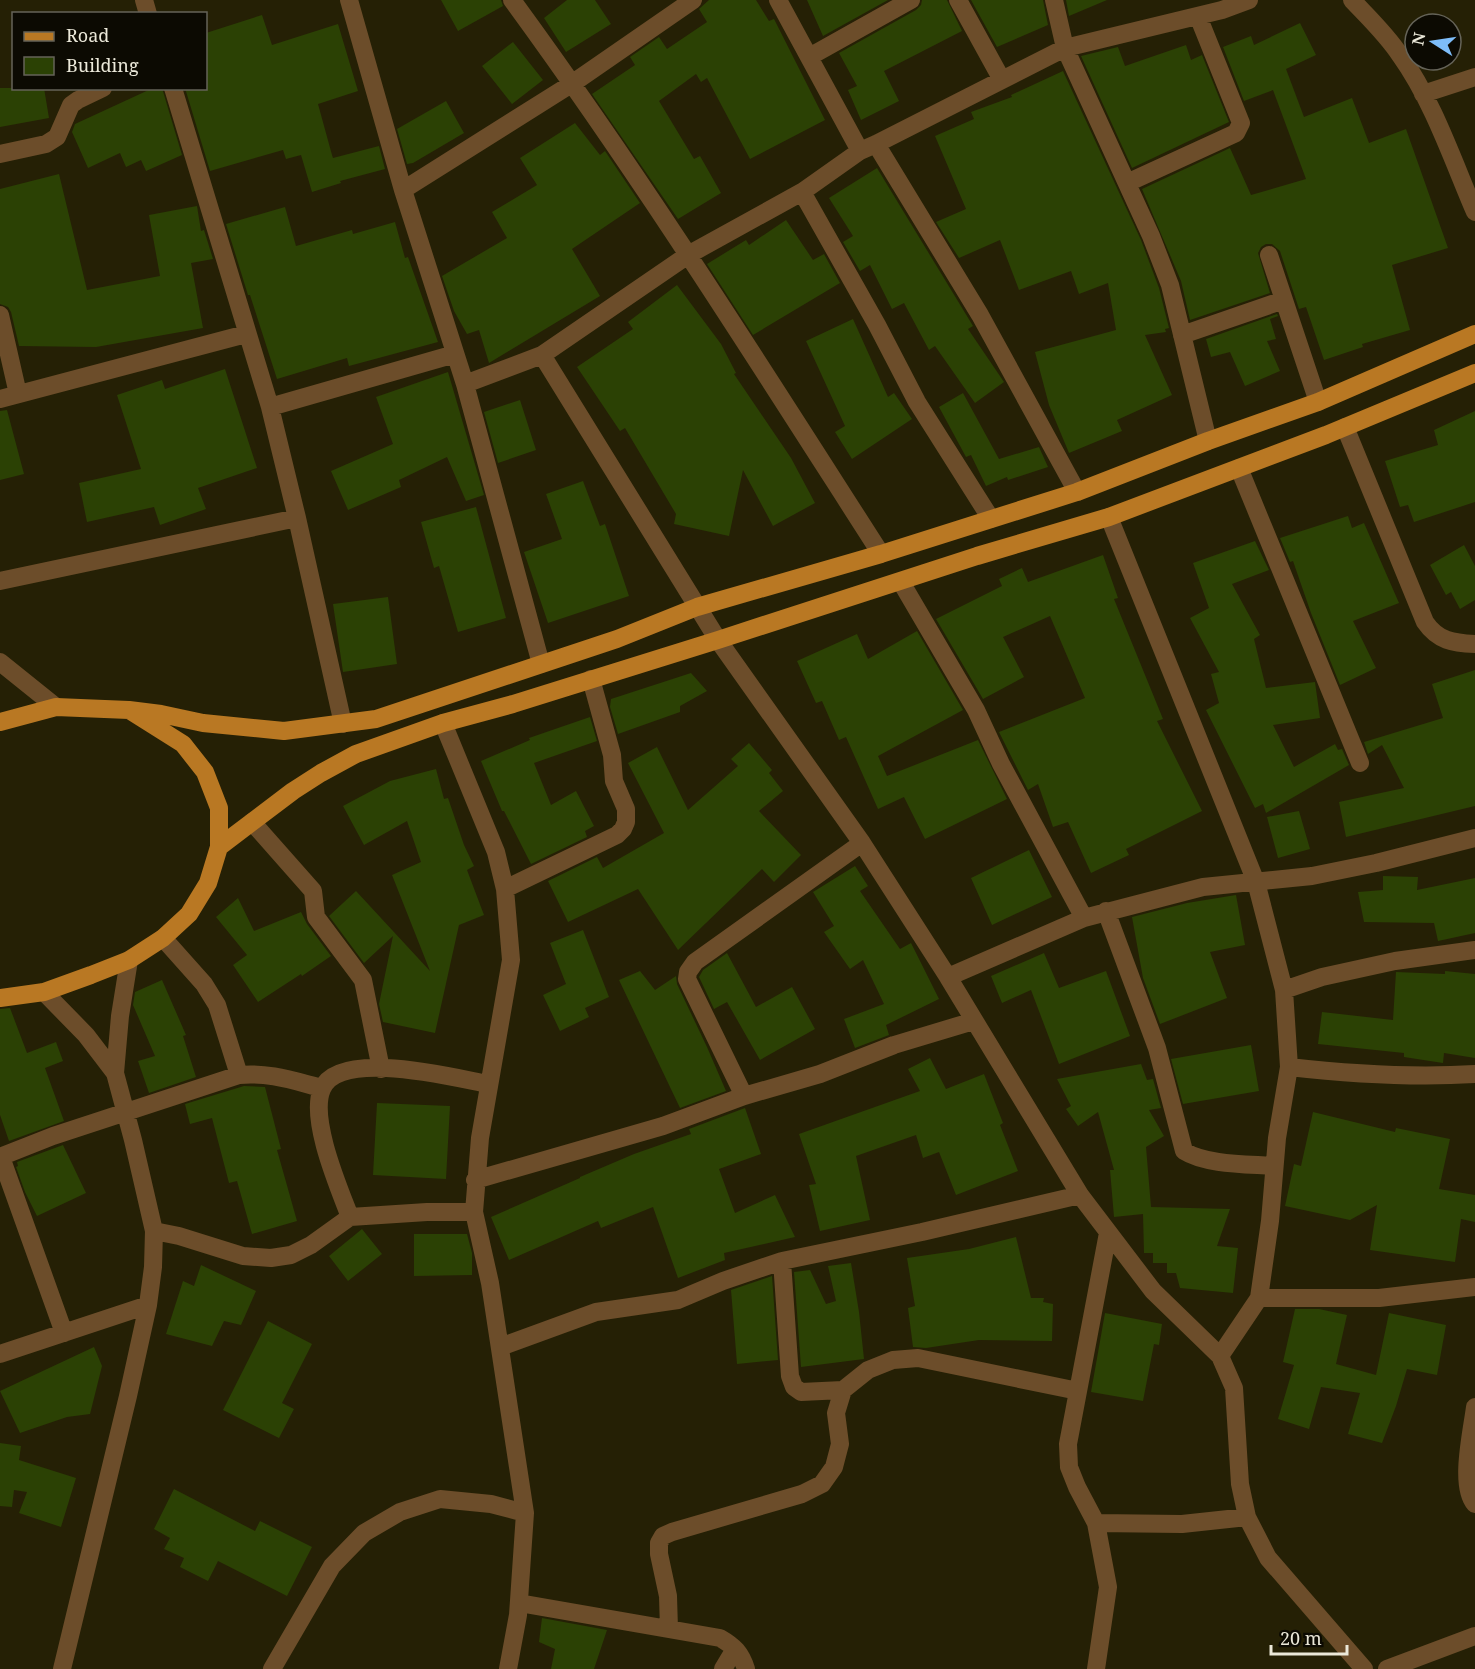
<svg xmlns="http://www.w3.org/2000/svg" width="1475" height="1669" viewBox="0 0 1475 1669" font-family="'Noto Serif',serif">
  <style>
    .building { fill: #2b4104 }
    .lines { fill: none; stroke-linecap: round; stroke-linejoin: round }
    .minor { stroke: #6c4d2a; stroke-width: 18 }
    .major { stroke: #b97823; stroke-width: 18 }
  </style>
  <rect width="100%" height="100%" fill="#252005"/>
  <!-- building -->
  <path class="building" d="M441,0h60l2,6 -45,25z
    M567,0h28l16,24 -45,28 -22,-34z
    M709,0h47l13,21 5,-2 51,101 -75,39 -43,-81 -6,4 -5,-8 -37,27 35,58 6,-3 21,37 -43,26 -86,-125 43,-29 -5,-8 29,-20 8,12 40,-27 -8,-13z
    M807,0h81l-65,36z
    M922,0h25l15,31 -78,40 15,30 -38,19 -13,-30 9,-4 -18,-33 77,-43 5,-5z
    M971,0h72l5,25 -51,22z
    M1066,0h41l-38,16z
    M262,15l10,30 66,-21 20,67 -40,13 14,51 1,3 46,-12 6,23 -45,12 1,2 -29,9 -11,-37 -15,4 -3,-9 -73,21 -25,-83h21v-55z
    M1300,23l16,32 -30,14 18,48 48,-19 17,45 37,-14 42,119 -56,17 18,65 -48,14 1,3 -39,13 -18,-53 -7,2 -19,-58 -8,-7h-6l-5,3 -3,6 12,40 -80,27 -9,-39 -39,-92 88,-41 21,47 55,-16 -33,-89 -29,11 -21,-54 28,-11 3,9z
    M513,42l30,38 -31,24 -30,-38z
    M1186,45l5,15 11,-5 27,67 -97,46 -51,-112 37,-9 7,19z
    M1063,71l78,169 18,48 10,40 -4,1 1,3 -21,3 27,60 -55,25 5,11 -53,22 -20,-48 -14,-53 81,-22 -8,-47 -29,11 -8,-23 -52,19 -19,-50 -41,18 -23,-36 30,-13 -31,-73 39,-17 -3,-7 41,-15 -1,-2z
    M0,88h44l5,30 -49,9z
    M153,88h9l20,67 -36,16 -5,-11 -15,7 -6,-14 -32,15 -16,-36 3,-8z
    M446,101l18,32 -51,30 -6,1 -10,-35z
    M575,123l25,32 5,-4 35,52 -68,46 28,47 -111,67 -10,-33 -12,4 -13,-23 -12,-35 65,-38 -15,-26 45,-27 -17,-27z
    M877,168l93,153 3,5 -5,3 36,53 -29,21 -40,-57 -6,4 -25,-47 -12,6 -22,-44 -10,6 -17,-29 10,-6 -24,-38z
    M59,174l28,116 73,-14 -11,-61 48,-9 4,25 3,-1 9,29 -22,4 12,65 -107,19 -77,-1 -8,-34 -3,-5 -8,-3v-115z
    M285,207l11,39 56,-16 1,4 42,-12 10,36 3,-1 30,85 -89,24 -2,-8 -70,21 -27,-84h-2l-22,-71z
    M786,220l27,40 11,-6 16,29 -87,52 -46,-71 39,-24 3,5z
    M677,285l44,59 15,29 -2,1 57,84 24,45 -42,23 -30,-56 -14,66 -55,-12 2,-10 -51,-86 -5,3 -43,-64 56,-38 -5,-7z
    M1277,314l1,2 -8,3 6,20 -9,2 13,30 -35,15 -15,-34 -19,5 -5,-18z
    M853,319l35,78 6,-4 18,26 -60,40 -17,-27 10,-6 -39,-85z
    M225,369l32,99 -59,20 8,21 -46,16 -6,-18 -67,15 -8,-39 62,-14 -24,-74 45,-15 3,9z
    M448,372l36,123 -18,6 -19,-44 -48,23 2,7 -53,23 -17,-39 62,-27 -17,-47z
    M963,393l36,66 40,-12 9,20 -40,13 -1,-3 -21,9 -15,-31 -5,2 -27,-50z
    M520,400l16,50 -38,13 -14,-51z
    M7,410l17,64 -24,6v-69z
    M1475,411v91l-61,20 -6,-17 -8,2 -15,-46 53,-16 -4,-15z
    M583,481l17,45 5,-2 24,72 -81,27 -24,-71 38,-13 -16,-45z
    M476,507l30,111 -48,14 -19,-66 -5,2 -13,-46z
    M1348,516l4,12 12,-5 35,80 -46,18 23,47 -36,17 -29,-72 -18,-52 -3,1 -10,-24z
    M1255,541l14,29 -37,14 28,51 -6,4 12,49 49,-6 5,36 -47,7 21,42 41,-23 3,6 4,-1 7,16 -83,48 -3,-9 -8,4 -49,-98 13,-7 -8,-29 8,-2 -29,-54 19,-10 -16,-45z
    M1464,545l11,21v34l-15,9 -9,-17 -5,3 -16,-30z
    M1103,555l15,43 -4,1 49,120 -6,2 45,90 -76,38 3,6 -38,18 -23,-51 -15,5 -15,-43 -10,6 -29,-58 86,-34 -35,-82 -47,21 21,40 -41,22 -47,-80 66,-33 -3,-7 23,-11 6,14z
    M388,597l9,67 -54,8 -10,-68z
    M917,631l46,79 -85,46 9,20 91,-36 29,59 -82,40 -21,-42 -26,12 -32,-72 -7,3 -17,-39 -6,2 -19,-42 60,-27 11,25z
    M1475,670v136l-129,31 -7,-35 65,-14 -22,-43 -14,9 -4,-12 79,-24 -11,-34z
    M691,673l16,18 -27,15v6l-62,22 -8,-27 1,-8z
    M590,717l7,24 -63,22 17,42 25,-14 18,35 -9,5 2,6 -56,27 -27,-53h-2l-21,-50 49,-21 -1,-2z
    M749,743l23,27 -3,3 14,18 -24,20 42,44 -27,27 -12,-13 -84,81 -40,-61 -70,33 -20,-41 49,-24 6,11 61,-35 -36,-70 29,-16 31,63 50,-44 -7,-7z
    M436,769l8,30 4,-1 16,47 10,21 -7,4 17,45 -25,10 -24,108 -52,-11 -4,-18 14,-68 -29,27 -35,-47 27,-25 74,80 -38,-96 29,-13 -14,-41 -43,24 -21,-39 47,-25z
    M1299,811l11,38 -32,9 -11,-41z
    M1029,850l23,47 -60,28 -21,-47z
    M855,866l13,20 -8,5 40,58 11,-6 28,56 -53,26 3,10 -34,13 -11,-29 40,-15 -21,-44 -13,9 -26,-37 10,-6 -21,-34z
    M1383,876l35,1 -1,13 58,-12v55l-37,8 -4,-18 -70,-1 -6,-30 25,-2z
    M1236,895l9,50 -35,7 17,46 -67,26 -17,-46 -11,-61 55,-14z
    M238,898l16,33 47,-19 6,12 24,32 -29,20 -1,-2 -43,28 -25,-37 14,-10 -31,-38z
    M583,930l26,67 -24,11 4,9 -29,14 -17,-36 23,-11 -16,-41z
    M727,953l29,54 36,-20 23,42 -55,31 -33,-58 -13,7 -15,-32 4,-7z
    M1044,953l15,35 47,-17 24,65 -71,28 -28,-74 -29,13 -11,-27z
    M640,971l15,19 21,-14 1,8 30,63 19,44 -46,17 -61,-128z
    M1445,971l30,3v84l-31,-5 -1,10 -39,-6v-4l-86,-9 4,-32 71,8 3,-48 49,2z
    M162,980l24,55 -3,1 13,41 -47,16 -11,-32 17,-5 -22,-51 2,-13z
    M10,1008l17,45 29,-11 7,19 -18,7 19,53 -55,20 -9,-26v-106z
    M1251,1045l8,46 -76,13 -12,-45z
    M930,1058l16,31 38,-15 19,49 -3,2 18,46 -62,24 -17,-43 -16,6 -7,-23 -60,21 14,64 -50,11 -11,-46 7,-1 -17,-50 121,-43 -12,-22z
    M1141,1064l6,16 6,-1 8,29 -12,2 15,26 -18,11 5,60 79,2 -13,37 21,2 -5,45 -53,-5 -4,-15h-9v-10h-14v-10h-9l-1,-39 -29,3 -4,-47h4l-16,-58 -20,14 -12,-17 5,-3 -14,-27z
    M244,1086l21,1 16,62 -4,1 20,71 -45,13 -15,-53 -8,2 -17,-65 -22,6 -5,-20z
    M377,1103l73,3 -4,73 -73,-4z
    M745,1108l16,46 -42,15 16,44 40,-18 20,42 -71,16 1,7 -47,18 -25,-71 -52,21 -3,-7 -89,39 -18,-43 89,-39v-1l54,-23 57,-20 -2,-5z
    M1313,1112l82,20 1,-4 54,11 -11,50 36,6v27l-14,-3 -6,43 -85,-12 7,-45 -27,15 -65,-14 9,-42 7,2z
    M63,1145l23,48 -49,23 -12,-24 -9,-25 2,-1 -1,-4z
    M362,1229l20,25 -34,27 -19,-25z
    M414,1234h53l5,19v22l-58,1z
    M1016,1237l15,61h13l-1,4 10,2 -1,37 -73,-1 -53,8 -13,-1 -5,-39 7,-2 -8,-48 62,-9z
    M851,1263l8,49 5,47 -63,8 -7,-95 16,-2 16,34 10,-3 -8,-35z
    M201,1265l55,26 -15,34 -17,-4 -12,25 -46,-12 17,-53 11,5z
    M772,1276l6,84 -41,4 -6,-74z
    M1295,1309h24l28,6 -11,49 40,11 13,-62 57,12 -9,50 -30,-6 -11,37 -14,37 -34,-9 12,-41 -39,-6 -12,42 -31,-10 16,-54 -11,-3z
    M1105,1313l57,11 -3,21 -5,-1 -11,57 -52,-9z
    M268,1321l44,23 -30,59 12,6 -15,29 -56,-28z
    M94,1347l8,19 -12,48 -23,3 -47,16 -20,-42z
    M0,1443l21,3 -2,14 57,18 -15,49 -42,-14 8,-21 -13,-2 -2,17 -12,-1z
    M174,1489l81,42 5,-10 52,26 -25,49 -69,-35 -10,20 -28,-14 4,-9 -20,-9 6,-11 -16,-9z
    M542,1618l65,12 -13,39h-43l4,-20 -16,-7z"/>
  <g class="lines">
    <!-- minor -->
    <path class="minor" d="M144,0l4,14
      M349,0l54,190 62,194 76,280
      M512,0c131,179 249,367 369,554
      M778,0l82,151
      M958,0l44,80
      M1054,0l11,48 86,188 19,49 38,156
      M1352,0c17,18 35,35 48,55 33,46 53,106 75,157
      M809,57l102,-57
      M173,88l97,319 27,111
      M1423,94l52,-17
      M876,144l104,171 97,177
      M0,154l46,-10 11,-7 14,-32 7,-5 25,-12
      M1127,183l109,-50 5,-10 -43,-107
      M403,190l170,-107 120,-83
      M802,192l75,133 40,77 74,117
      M1269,255l49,147
      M0,315l18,79
      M1182,335l102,-35
      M542,355l176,285 144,203 86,134 132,218 73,96 67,65 14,32 6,96 7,33 21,41 96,111
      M465,384l77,-29 146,-100 114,-63 58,-41 16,-7 189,-96 157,-38 27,-10
      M0,399l246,-65
      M270,407l185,-53
      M1345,427l80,195c13,19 28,21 50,22
      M1239,468l121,295
      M1109,517l147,365 28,108 5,77 -12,71 -7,83 -11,77 -39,58
      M0,581l297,-63 46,206
      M901,582l75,128 25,54 83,154
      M0,662l56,45
      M443,723l53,129 9,37 6,71 -31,178 -6,74 16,71 35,230 -7,102 -10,54
      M252,822l61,69 3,26 47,63 18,89
      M505,889l112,-54 6,-6 3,-7v-13l-12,-28 -2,-26 -21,-76
      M1106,911l51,137 27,103c22,14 64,13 90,15
      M163,938l41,46 13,21 22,70
      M948,977l136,-59 119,-31 109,-11 64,-13 99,-25
      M1284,990l38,-13 73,-16 80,-11
      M44,992l42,43 29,38
      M1289,1067c62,7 124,11 186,7
      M744,1096l-57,-117 1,-7 7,-10 167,-119
      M0,1157l53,-21 186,-61c29,-3 55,6 83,13
      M1,1157l63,176
      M475,1180l188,-54 81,-30 76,-22 74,-29 80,-24
      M350,1217c-11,-29 -41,-98 -28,-128 17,-41 133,-11 166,-5
      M154,1231l25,5 64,20 28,2 20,-3 20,-10 39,-28 77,-5h47
      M782,1261l8,115 4,11 7,5 42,-2
      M1259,1298h120l96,-11
      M500,1347l96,-35 82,-12 45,-19 59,-20 140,-29 158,-37
      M0,1354l148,-49
      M1475,1407c-3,24 -16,79 0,97
      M1096,1523l86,1 65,-7
      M519,1603l201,35c14,8 21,15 26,31
      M669,1629l-1,-33 -9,-42v-11l4,-7 9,-4 130,-38 20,-10 12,-17 6,-23 -4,-31 7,-23 25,-20 25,-10 25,-2 160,33
      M62,1669l66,-273 20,-91 5,-38 1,-36 -21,-91 -18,-67 5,-57 9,-56
      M272,1669l60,-103 32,-33 36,-21 40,-13 51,5 34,9
      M723,1669l12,-20
      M1096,1669l12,-82 -12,-64 -19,-36 -8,-20 -1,-23 40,-211
      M1387,1669l88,-33"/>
    <!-- major -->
    <path class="major" d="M129,710l32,4 42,9 81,8 92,-12 241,-80 80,-32 184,-53 196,-62 131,-51 110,-39 157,-68
      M0,722l56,-15 73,3 54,34 22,28 14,36v39l-11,36 -19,31 -26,24 -34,22 -38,15 -47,17 -44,6
      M219,847l74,-56 28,-18 35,-19 87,-31 70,-19 205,-64 259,-84 132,-39 217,-82 149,-62"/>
  </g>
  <!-- legend -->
  <rect x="12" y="12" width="195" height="78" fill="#0c0a02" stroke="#656358" stroke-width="1.5"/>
  <rect x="24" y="32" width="30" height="9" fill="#b97823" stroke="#656358" stroke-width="1.5"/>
  <text x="66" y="42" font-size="18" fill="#ebe8d9">Road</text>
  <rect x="24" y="57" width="30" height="18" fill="#2b4104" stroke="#656358" stroke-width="1.5"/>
  <text x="66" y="72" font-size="18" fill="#ebe8d9">Building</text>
  <!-- north arrow -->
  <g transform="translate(1433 42) rotate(282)"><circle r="28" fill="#0c0a02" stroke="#656358" stroke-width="1.5"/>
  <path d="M0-4.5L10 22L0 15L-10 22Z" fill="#7ebdf9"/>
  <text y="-9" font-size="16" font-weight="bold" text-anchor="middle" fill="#ebe8d9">N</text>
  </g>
  <!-- scale -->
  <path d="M1271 1645v9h76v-9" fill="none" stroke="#ebe8d9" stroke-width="3"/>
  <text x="1280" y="1645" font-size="18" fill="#ebe8d9" stroke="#0c0a02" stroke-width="4.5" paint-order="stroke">20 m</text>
</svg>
